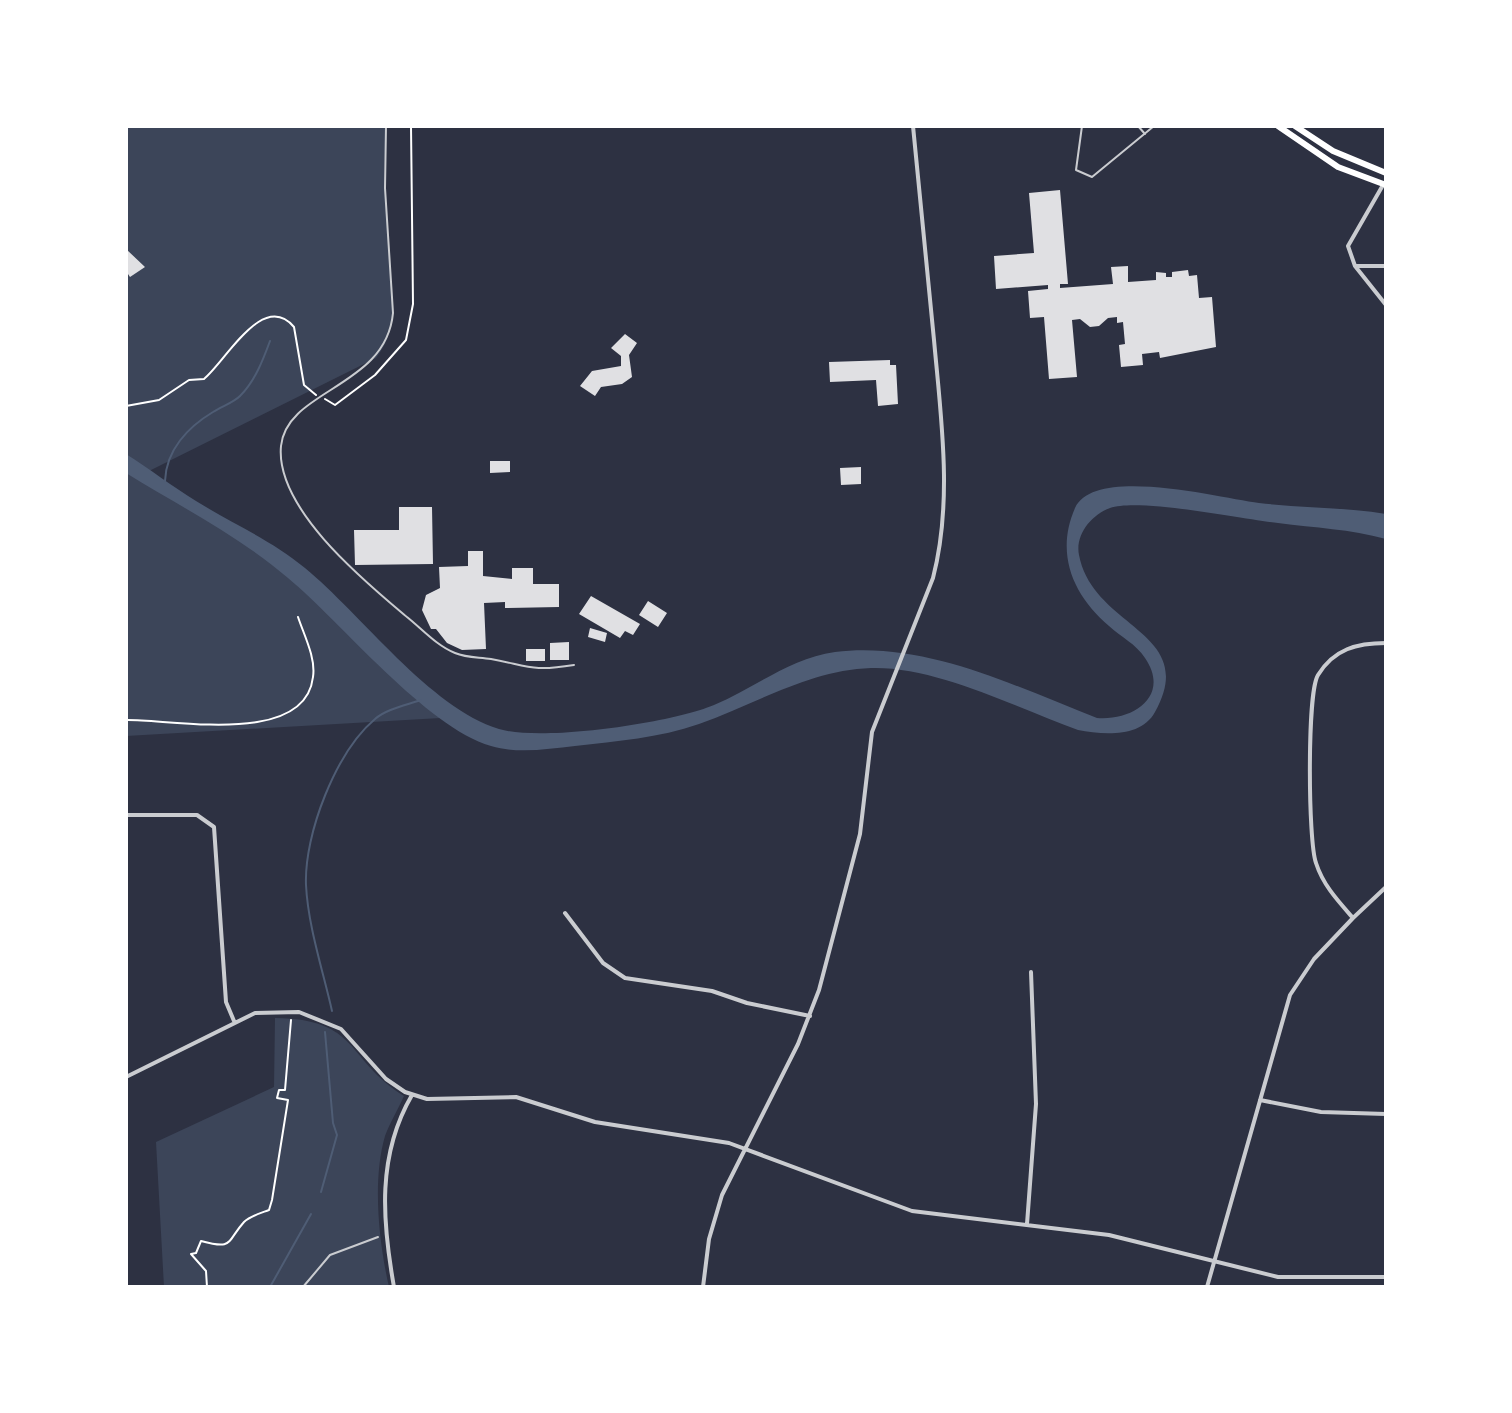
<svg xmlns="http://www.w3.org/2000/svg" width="1512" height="1413" viewBox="0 0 1512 1413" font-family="'Alegreya Sans',sans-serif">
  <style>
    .green { fill: #3c4559 }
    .water { fill: #4f5d75 }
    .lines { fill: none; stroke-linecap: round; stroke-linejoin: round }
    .stream { stroke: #4f5d75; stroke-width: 2 }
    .building { fill: #e0e0e3 }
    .path { stroke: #fff; stroke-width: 2 }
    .service { stroke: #caccd0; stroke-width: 2 }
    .minor { stroke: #caccd0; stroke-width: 4 }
    .secondary { stroke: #fff; stroke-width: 6 }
  </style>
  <rect width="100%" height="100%" fill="#2d3142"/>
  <!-- green -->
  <path class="green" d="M126,126h260l-2,48 9,139c-2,18 -6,31 -17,45l-233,116 110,68 205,175 -332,19z
    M275,1018c85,1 70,41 129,78 -6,13 -14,27 -19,40 -13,45 -6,107 4,151h-225l-8,-145 118,-55z"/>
  <!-- water -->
  <path class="water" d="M126,454c24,15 47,33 70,47 37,23 75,39 109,67 56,46 125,140 194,161 43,13 172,-6 215,-24 41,-17 76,-47 121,-53 91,-11 179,34 262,66 36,3 74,-22 48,-60 -9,-14 -24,-21 -36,-32 -36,-31 -54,-72 -34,-118 19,-43 146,-10 184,-5 42,5 85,4 127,11v25c-36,-10 -71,-11 -108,-16 -36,-4 -138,-25 -168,-15 -19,7 -35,27 -31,47 14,74 121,76 76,157 -14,26 -52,23 -77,18 -61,-22 -142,-64 -207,-62 -61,2 -116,36 -172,56 -40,14 -82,17 -124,22 -28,3 -57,8 -84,0 -65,-19 -149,-123 -203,-168 -49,-42 -107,-71 -162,-105z"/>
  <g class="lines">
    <!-- stream -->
    <path class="stream" d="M165,481c1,-31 23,-54 48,-69 9,-6 20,-9 27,-16 15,-15 23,-36 30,-55
      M332,1011c-9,-40 -24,-85 -26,-126 -2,-51 30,-133 69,-166 11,-10 32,-14 46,-19
      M321,1192l16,-57 -4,-12 -8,-91
      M270,1287l41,-73"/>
  </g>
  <!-- building -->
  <path class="building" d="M1060,190l8,94h-8v4l53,-4 -2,-17 17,-1v16l28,-2v-8l10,1v4h6v-5l16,-2 1,6 8,-1 2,23 13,-1 4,50 -56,11 -1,-6 -17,2 1,11 -22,2 -2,-22 6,-1 -2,-22 -6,1v-6l-9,1 -9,8 -9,1 -10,-8 -8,1 5,57 -28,2 -5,-62 -14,1 -2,-27 20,-2v-4l-52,4 -2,-33 40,-3 -5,-60z
    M126,249l19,18 -15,10 -4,-6z
    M625,334l12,9 -8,12 3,22 -10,7 -21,3 -6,9 -15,-10 12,-15 29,-5v-10l-10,-8z
    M890,360v5h6l2,39 -20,2 -2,-26 -46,2 -1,-20z
    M490,461h20v11l-20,1z
    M861,467v17l-20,1 -1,-17z
    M399,507h33l1,57 -78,1 -1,-35h45z
    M468,551h15v25l29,3v-11h21v16h26v23l-54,1v-6l-21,1 2,46 -24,1 -15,-7 -11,-14h-5l-9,-19 4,-15 14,-7 -1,-21 29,-1z
    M591,596l49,28 -7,11 -8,-4 -5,7 -41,-24z
    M648,601l19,12 -9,14 -19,-12z
    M590,628l17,5 -2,9 -17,-5z
    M569,642v18h-19v-17z
    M526,649h19v12h-19z"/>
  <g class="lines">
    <!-- path -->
    <path class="path" d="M325,399l10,6 40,-30 31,-35 7,-36 -2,-178
      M126,406l33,-6 30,-20 15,-1c22,-18 59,-89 90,-52l10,58 12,10
      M126,720c46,-1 179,27 187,-43 3,-19 -9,-42 -15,-60
      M207,1287l-1,-16 -15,-17 5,-1 5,-12c33,9 25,1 43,-19 6,-6 17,-9 25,-12l3,-10 16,-100 -11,-2 2,-8h6l6,-70"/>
    <!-- service -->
    <path class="service" d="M386,126l-1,62 8,125c-7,75 -106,76 -112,133 -6,62 83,135 126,171 15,12 30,29 48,36 12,5 24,4 36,6 38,7 40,13 83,6
      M1082,126l-6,44 16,7 62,-51
      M1138,126l7,8
      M303,1287l27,-32 48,-18"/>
    <!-- minor -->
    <path class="minor" d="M1383,185l-35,61 7,20 31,39
      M1356,266h30
      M1386,643c-29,0 -52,6 -68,32 -11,18 -10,166 -2,188 7,22 22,38 37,55l33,-31
      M126,815h71l17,12 12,175 8,19
      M565,913l38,50 22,15 87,13 35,12 63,13
      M126,1077l129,-64 44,-1 42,17 45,50 19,13 22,7 89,-2 79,25 134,21 183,68 197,24 169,42h108
      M1260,1100l61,12 65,2
      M1027,1224l9,-120 -5,-132
      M394,1287c-12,-67 -17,-132 18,-192
      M703,1287l6,-48 13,-44 76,-151 21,-54 41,-156 12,-102 61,-154c20,-77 8,-160 1,-238 -7,-71 -14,-143 -21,-214
      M1207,1287l83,-292 24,-36 39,-41"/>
    <!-- secondary -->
    <path class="secondary" d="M1278,126l60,41 48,18
      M1295,126l38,25 53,22"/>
  </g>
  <!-- border -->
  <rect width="1512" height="1413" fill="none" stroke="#ffffff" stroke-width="256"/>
</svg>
